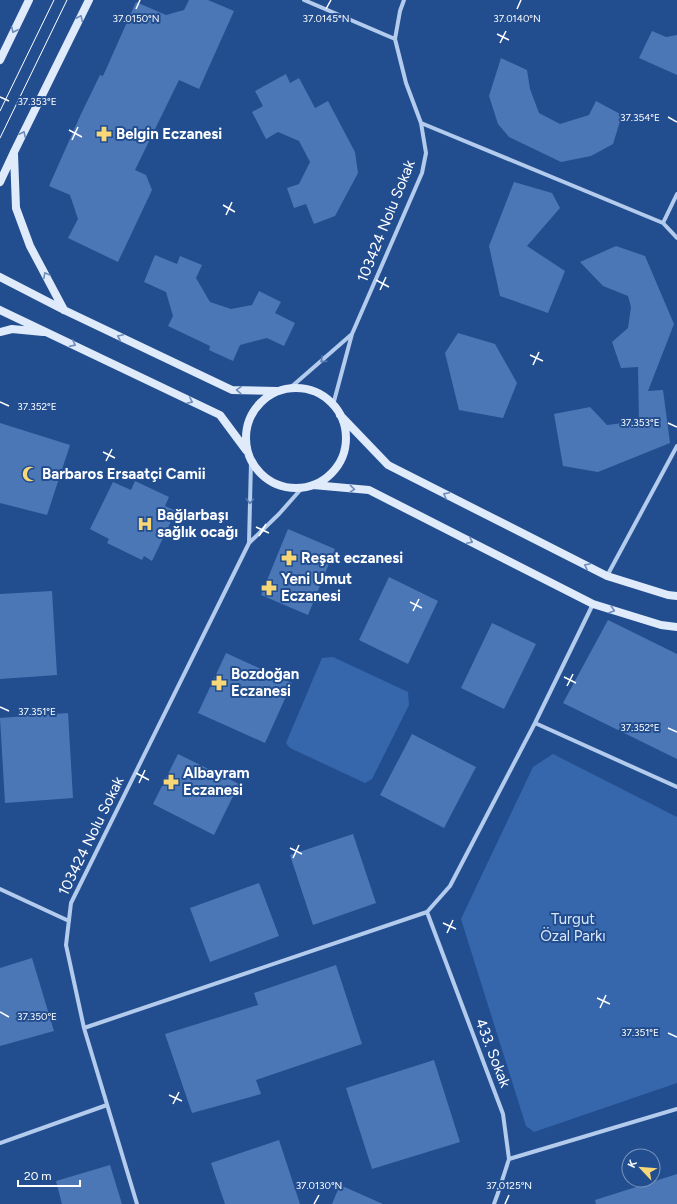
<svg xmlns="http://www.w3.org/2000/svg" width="677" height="1204" viewBox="0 0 677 1204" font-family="Figtree,sans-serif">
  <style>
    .green { fill: #3667ad }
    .building { fill: #4b77b7 }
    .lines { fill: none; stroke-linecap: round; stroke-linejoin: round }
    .street { stroke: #b3cbec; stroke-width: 4 }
    .secondary { stroke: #dfeafa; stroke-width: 8 }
    .tram { stroke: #fff; stroke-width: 1 }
    .oneway { stroke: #6e8cba }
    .oneway2 { stroke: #557ab0 }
    .ticks { fill: none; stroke: #fff; stroke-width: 1.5 }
    .labels { text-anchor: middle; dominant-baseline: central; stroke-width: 4; stroke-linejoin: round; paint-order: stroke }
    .poi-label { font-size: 15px; font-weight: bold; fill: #fff; stroke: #224e90; text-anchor: start }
    .street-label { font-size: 15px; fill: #fff; stroke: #224e90 }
    .park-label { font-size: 15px; fill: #d9e6f9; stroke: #224e90 }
    .ticks-label { font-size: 10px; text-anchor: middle; fill: #fff; stroke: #224e90; stroke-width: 4; stroke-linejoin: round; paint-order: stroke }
  </style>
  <rect width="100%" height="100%" fill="#224e90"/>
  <!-- green -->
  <path class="green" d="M333,657l75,35 1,13 -37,74 -7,4 -75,-35 -4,-5 36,-85z
    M553,754l124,63v266l-143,49 -8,-6 -65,-207 72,-152z"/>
  <!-- building -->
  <path class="building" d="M189,0h19l26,11 -35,78 -20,-9 -44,90 11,5 6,15 -34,72 -50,-24 10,-19 -8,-24 -21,-9 32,-72 19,-39 3,1 33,-74 30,13 18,-5z
    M652,31l14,6 11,-2v40l-38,-17z
    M501,58l26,12 3,19 9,24 21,11 29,-9 7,-14 26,14 -9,29 -22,12 -30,6 -52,-25 -11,-13 -9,-28z
    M286,74l4,9 9,-5 16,30 13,-7 27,51 3,21 -23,43 -21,8 -8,-20 -12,4 -7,-20 12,-4 11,-22 -11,-21 -21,-9 -12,7 -14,-27 11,-6 -8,-15z
    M514,182l38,11 8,15 -33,38 38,25 -17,42 -48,-17 -11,-50z
    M616,246l29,10 29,68 -26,67 15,-1 7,53 -72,29 -35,-6 -9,-52 36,-7 17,18 32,-4 -1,-54 -17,1 -9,-26 16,-14 3,-21 -3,-11 -25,-10 -23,-24z
    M155,255l22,9 3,-8 22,9 -6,13 14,24 21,7 21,-4 7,-14 22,11 -6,11 20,10 -11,23 -17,-8 -27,7 -7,16 -24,-11 1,-4 -42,-20 5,-10 -7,-24 -22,-10z
    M458,333l37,11 22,39 -14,35 -44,-8 -14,-57z
    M0,423l70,22 -23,70 -47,-12z
    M135,481l34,16 -4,9 11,5 -24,50 -8,-5 -2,4 -35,-17 2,-4 -19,-10 23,-47 18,8z
    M288,529l47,20 -27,66 -47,-20z
    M389,577l49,24 -30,63 -49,-24z
    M52,591l5,84 -57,4v-85z
    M608,620l69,34v105l-114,-56z
    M492,623l44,21 -32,65 -43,-21z
    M226,653l66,30 -27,60 -67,-30z
    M68,713l5,85 -68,5 -5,-85z
    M412,734l64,33 -32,61 -64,-33z
    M178,754l61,30 -25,51 -61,-31z
    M353,834l23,69 -63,22 -23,-70z
    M259,883l20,53 -69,26 -20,-54z
    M32,958l22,73 -54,15v-78z
    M336,965l26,79 -106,36 5,14 -69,19 -27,-79 93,-29 -4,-12z
    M434,1060l26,82 -88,27 -26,-81z
    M279,1140l21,64h-75l-14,-41z
    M110,1165l12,39h-60l-6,-23z
    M677,1174v30h-81l-1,-4z
    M340,1185l43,19h-51z"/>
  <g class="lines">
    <!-- street -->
    <path class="street" d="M304,0l91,39
      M421,123l242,100 14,15
      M663,223l14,-29
      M290,388l62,-54
      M333,405l19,-71 70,-161 4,-20 -5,-30 -15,-40 -11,-44 5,-28 4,-11
      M249,543l2,-81
      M607,576l70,-130
      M535,723l142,64
      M0,889l69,32
      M427,912l76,202 6,45 -11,34 -4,11
      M84,1028l343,-116 23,-26 85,-163 58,-119
      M0,1143l107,-38
      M509,1159l168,-50
      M137,1204l-53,-176 -18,-83 5,-42 178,-360 30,-29 23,-26"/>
    <!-- secondary -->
    <path class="secondary" d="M0,60l29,-60
      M14,154l2,54 14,38 34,64
      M0,182l14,-30 75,-152
      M0,277l64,33 168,80 45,1
      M0,310l220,105 26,35
      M0,332l12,-3 31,3
      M246 438a50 50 0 1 1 100 0a50 50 0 1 1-100 0Z
      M340,415l48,50 219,111 61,19 9,1
      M313,485l56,5 224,114 68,21 16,2"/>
    <!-- tram -->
    <path class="tram" d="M0,111l54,-111
      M0,138l67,-138"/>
  </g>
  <!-- one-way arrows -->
  <defs><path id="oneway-chevron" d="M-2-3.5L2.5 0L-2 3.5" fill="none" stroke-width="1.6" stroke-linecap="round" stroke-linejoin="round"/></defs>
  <g class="oneway">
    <use href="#oneway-chevron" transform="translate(80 18) rotate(-64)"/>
    <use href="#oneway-chevron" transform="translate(14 30) rotate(115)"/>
    <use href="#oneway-chevron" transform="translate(23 134) rotate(-64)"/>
    <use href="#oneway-chevron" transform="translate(46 275) rotate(-118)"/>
    <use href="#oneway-chevron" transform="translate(120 337) rotate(-155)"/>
    <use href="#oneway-chevron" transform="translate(73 344) rotate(26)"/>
    <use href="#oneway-chevron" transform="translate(239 390) rotate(-177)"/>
    <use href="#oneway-chevron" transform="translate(190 401) rotate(26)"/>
    <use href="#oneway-chevron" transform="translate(352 489) rotate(5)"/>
    <use href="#oneway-chevron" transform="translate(446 495) rotate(-153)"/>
    <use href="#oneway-chevron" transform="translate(470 541) rotate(27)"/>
    <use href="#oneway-chevron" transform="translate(587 566) rotate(-153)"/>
    <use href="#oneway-chevron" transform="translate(612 610) rotate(17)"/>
  </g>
  <g class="oneway2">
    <use href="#oneway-chevron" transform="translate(323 360) rotate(138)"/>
    <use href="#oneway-chevron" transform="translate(250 501) rotate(91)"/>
  </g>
  <!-- ticks -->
  <path class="ticks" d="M136,9l4,-9M326,9l5,-9M517,9l4,-9M497,34l12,6M500,43l6,-12M0,97l9,4M668,117l9,5M69,130l13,7M72,140l6,-13M223,205l12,7M226,215l6,-13M376,280l13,7M380,290l6,-13M530,355l13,6M533,365l6,-13M0,402l9,4M668,423l9,4M103,452l12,6M106,461l6,-12M256,527l13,6M259,536l7,-12M410,602l12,6M413,611l6,-12M564,677l12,6M567,686l6,-12M0,707l9,4M668,728l9,4M136,773l13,7M139,783l6,-13M290,848l12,6M293,858l6,-13M443,923l13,6M447,933l6,-13M597,998l13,6M600,1008l6,-13M0,1012l9,5M668,1033l9,4M169,1095l13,6M173,1104l6,-12M314,1204l5,-9M505,1204l4,-9"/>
  <!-- icons -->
  <defs>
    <symbol id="pharmacy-bare" viewBox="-9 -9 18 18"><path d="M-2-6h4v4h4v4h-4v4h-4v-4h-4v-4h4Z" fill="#f8d776" stroke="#224e90" stroke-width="2.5" paint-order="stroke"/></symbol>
    <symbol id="mosque-bare" viewBox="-9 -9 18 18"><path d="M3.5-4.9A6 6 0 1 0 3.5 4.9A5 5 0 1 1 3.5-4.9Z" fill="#f8d776" stroke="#224e90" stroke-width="2.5" paint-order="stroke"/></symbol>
    <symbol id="hospital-bare" viewBox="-9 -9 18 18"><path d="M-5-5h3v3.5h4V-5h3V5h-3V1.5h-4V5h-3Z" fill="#f8d776" stroke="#224e90" stroke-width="2.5" paint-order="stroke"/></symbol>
  </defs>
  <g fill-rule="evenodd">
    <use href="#pharmacy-bare" x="93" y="123" width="22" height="22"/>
    <use href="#mosque-bare" x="19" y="463" width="22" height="22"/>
    <use href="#hospital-bare" x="134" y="513" width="22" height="22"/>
    <use href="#pharmacy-bare" x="278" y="547" width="22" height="22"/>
    <use href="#pharmacy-bare" x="258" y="577" width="22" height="22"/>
    <use href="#pharmacy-bare" x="208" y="672" width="22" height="22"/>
    <use href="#pharmacy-bare" x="160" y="771" width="22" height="22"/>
  </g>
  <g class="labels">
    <!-- poi labels -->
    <g class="poi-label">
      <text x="116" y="134">Belgin Eczanesi</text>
      <text x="42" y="474">Barbaros Ersaatçi Camii</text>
      <text x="157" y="515">Bağlarbaşı<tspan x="157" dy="17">sağlık ocağı</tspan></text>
      <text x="301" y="558">Reşat eczanesi</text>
      <text x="281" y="579">Yeni Umut<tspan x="281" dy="17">Eczanesi</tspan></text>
      <text x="231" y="674">Bozdoğan<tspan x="231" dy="17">Eczanesi</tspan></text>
      <text x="183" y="773">Albayram<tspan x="183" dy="17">Eczanesi</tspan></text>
    </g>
    <!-- street labels -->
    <g class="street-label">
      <text transform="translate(386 221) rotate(-68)">103424 Nolu Sokak</text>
      <text transform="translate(91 836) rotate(-64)">103424 Nolu Sokak</text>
      <text transform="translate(493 1053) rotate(69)">433. Sokak</text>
    </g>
    <!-- park labels -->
    <g class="park-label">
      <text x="573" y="919">Turgut<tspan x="573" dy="17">Özal Parkı</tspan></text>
    </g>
  </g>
  <g class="ticks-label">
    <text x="136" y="22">37.0150°N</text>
    <text x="326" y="22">37.0145°N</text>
    <text x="517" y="22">37.0140°N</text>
    <text x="37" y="105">37.353°E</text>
    <text x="640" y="121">37.354°E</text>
    <text x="37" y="410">37.352°E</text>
    <text x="640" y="426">37.353°E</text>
    <text x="37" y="715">37.351°E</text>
    <text x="640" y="731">37.352°E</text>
    <text x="37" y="1020">37.350°E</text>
    <text x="640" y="1036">37.351°E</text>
    <text x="319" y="1189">37.0130°N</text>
    <text x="509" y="1189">37.0125°N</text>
  </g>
  <!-- north arrow -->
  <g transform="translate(641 1168) rotate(296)"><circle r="19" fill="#224e90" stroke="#7a95bc"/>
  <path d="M0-3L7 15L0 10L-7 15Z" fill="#f8d776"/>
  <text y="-6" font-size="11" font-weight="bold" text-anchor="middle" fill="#ffffff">K</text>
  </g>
  <!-- scale -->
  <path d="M18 1180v6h62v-6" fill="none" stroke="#ffffff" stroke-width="2"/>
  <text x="24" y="1180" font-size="12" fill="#ffffff" stroke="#224e90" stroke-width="3" paint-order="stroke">20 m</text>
</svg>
